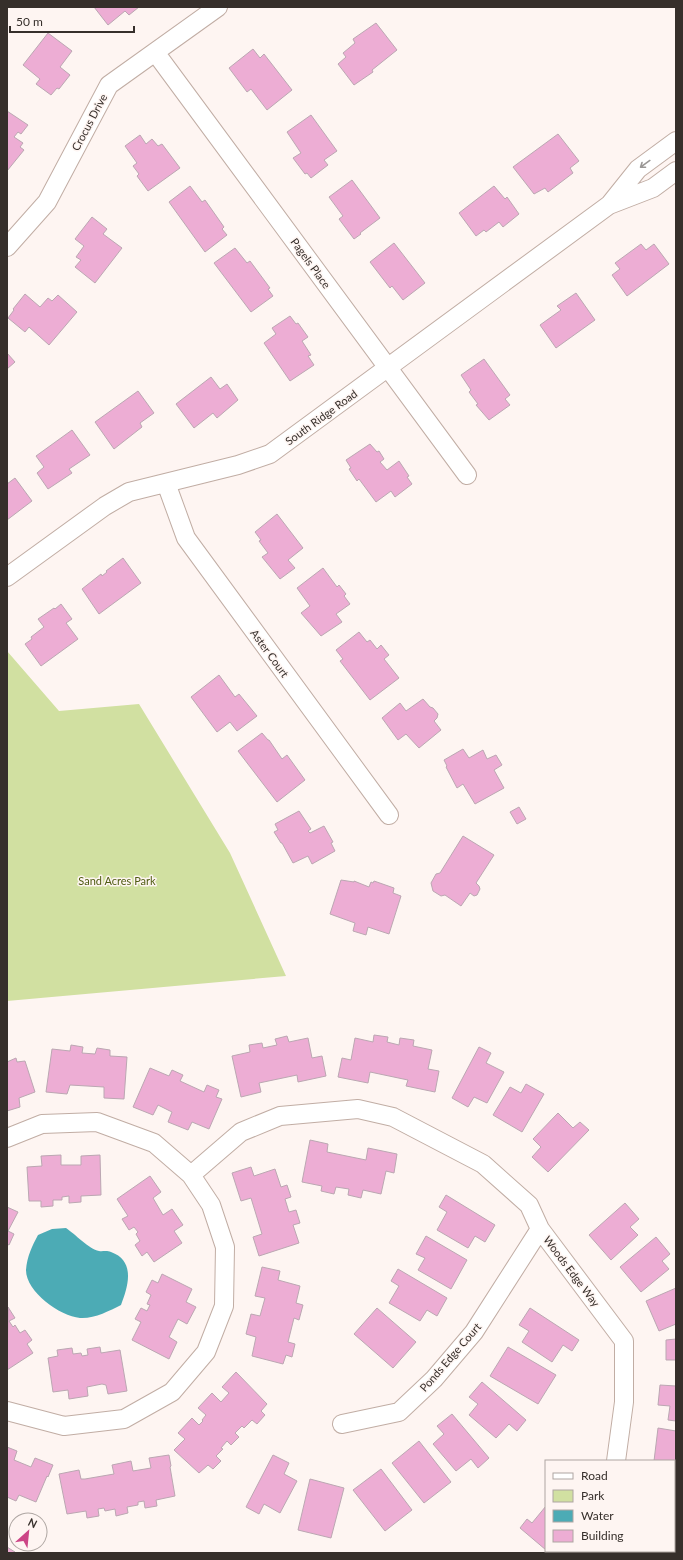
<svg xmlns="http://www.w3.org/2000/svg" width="683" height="1560" viewBox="0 0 683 1560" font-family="Lato,sans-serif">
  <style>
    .green { fill: #d1e0a1 }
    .water { fill: #4cabb5 }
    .building { fill: #edadd4; stroke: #bba7b2 }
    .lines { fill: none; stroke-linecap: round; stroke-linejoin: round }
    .street-casing { stroke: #c1ada4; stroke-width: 20 }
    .street { stroke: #fff; stroke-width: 18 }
    .oneway { stroke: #9a9795 }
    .labels { text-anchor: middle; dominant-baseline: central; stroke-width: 3; stroke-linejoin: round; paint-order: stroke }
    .street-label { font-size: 11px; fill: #362f2b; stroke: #fef5f2 }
    .park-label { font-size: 11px; fill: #4f5b12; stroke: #fef5f2 }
  </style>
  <rect width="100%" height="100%" fill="#fef5f2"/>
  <!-- green -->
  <path class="green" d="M7,651l52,60 80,-7 91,149 56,123 -279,25z"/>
  <!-- water -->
  <path class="water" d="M66,1228c9,6 23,21 33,23 3,1 7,-1 12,1 25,9 17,35 10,53 -12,6 -27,14 -41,13 -20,-2 -54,-26 -54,-48 1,-13 6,-24 12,-35l14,-6z"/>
  <!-- building -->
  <path class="building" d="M94,7h45l-10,8 -4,-4 -17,14z
    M376,23l21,27 -25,20 1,2 -19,13 -16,-21 8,-7 -3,-4 12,-10 -2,-4z
    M48,33l24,18 -12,16 10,8 -11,14 -2,-1 -6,7 -15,-11 4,-5 -17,-14z
    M253,49l7,9 4,-4 28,36 -25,20 -16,-21 -4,3 -18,-24z
    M7,111l21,14 -7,9 -3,-2 -4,5 9,6 -3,4 4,3 -17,21z
    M311,115l26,36 -13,9 4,5 -17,13 -4,-5 -2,1 -12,-16 8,-5 -14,-21z
    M558,134l21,27 -9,7 3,5 -25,19 -3,-4 -11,6 -21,-27z
    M140,135l6,9 6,-5 6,7 4,-2 18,24 -32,23 -11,-15 2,-2 -6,-8 4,-3 -12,-17z
    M352,180l28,38 -20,15 1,1 -7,5 -15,-20 4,-3 -14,-19z
    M190,186l12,16 3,-2 19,27 -2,2 5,6 -22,17 -36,-50z
    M494,186l11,13 2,-2 12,17 -16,13 -4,-5 -13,10 -2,-2 -8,6 -17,-23z
    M92,217l15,12 -4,5 19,14 -27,35 -20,-16 6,-7 -5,-3 8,-11 -9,-7z
    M394,243l31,40 -22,17 -11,-14 -2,2 -20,-26z
    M641,244l5,6 8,-6 15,20 -42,32 -15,-21 8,-6 -5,-6z
    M235,248l12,15 3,-2 20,27 -2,1 5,7 -22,16 -37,-49z
    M576,293l19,27 -39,28 -16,-23 21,-15 -4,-4z
    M25,294l15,13 8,-9 4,3 6,-6 19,17 -28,33 -20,-18 -4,5 -17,-14 6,-8 -1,-1z
    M290,316l6,8 2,-1 10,14 -6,4 9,14 -3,1 6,9 -24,16 -26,-38 12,-9 -4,-6z
    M7,353l8,9 -8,7z
    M484,359l26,36 -5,4 5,6 -21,15 -13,-15 2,-1 -9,-12 2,-2 -10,-15z
    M211,377l9,12 7,-5 11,16 -21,18 -4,-5 -19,15 -18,-24z
    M138,391l16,22 -14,10 2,4 -28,22 -19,-27z
    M72,430l18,25 -21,14 3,4 -24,16 -11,-16 7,-6 -8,-11z
    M370,444l7,8 2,-1 5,8 -4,3 7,8 12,-9 10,15 -2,1 5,7 -17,13 -4,-6 -15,11 -17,-23 -2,2 -8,-12 2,-1 -5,-8z
    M15,478l17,23 -25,19v-36z
    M277,514l26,34 -15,12 7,8 -15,11 -18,-22 6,-4 -9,-12 2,-1 -6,-8z
    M123,558l18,25 -42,31 -17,-25 19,-15 1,2 5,-4 -1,-1z
    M323,568l14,19 2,-2 7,9 -2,2 6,8 -14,10 6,8 -21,14 -20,-23 9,-7 -13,-18z
    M61,604l11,15 -6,4 12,16 -37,27 -16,-22 7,-5 -1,-2 13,-10 -6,-8 16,-11 1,1z
    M359,632l8,10 3,-2 7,9 4,-4 8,10 -5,4 15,19 -29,22 -30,-39 3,-2 -7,-9z
    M219,675l16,22 4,-3 18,22 -20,15 -7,-9 -13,10 -26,-35z
    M423,699l7,8 3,1 5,6 -1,4 -3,3 7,9 -22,18 -13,-14 -8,6 -16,-22 18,-15 6,8z
    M262,733l6,7h1l13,19 5,-4 18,25 -28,22 -39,-51z
    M463,749l6,9 14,-8 4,9 9,-4 6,10 -8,5 10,18 -29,16 -12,-20 -6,4 -11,-21 1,-1 -3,-6z
    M519,807l7,12 -9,5 -7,-12z
    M299,811l12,18 -3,2 2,2 14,-7 9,16 -2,1 4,8 -23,13 -4,-8 -15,7 -11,-20h-1l-7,-11 4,-2 -3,-6z
    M463,836l31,19 -18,28 3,3 1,3 -3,6 -3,1 -4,-3 -9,13 -16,-11 -4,1 -8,-5 -2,-8 5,-9 4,-1z
    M341,880l13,2v-1l15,6 2,-5 2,1 1,-2 20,7 -1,5 8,3 -12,38 -21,-7 -2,8 -13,-4 2,-8 -25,-9z
    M374,1035l14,2 -1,5 12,3 1,-7 14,2 -1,6 19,4 -4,19 11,2 -4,21 -29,-6 2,-6 -38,-8 -2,11 -30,-6 4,-19 9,2 4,-22 18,4z
    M287,1036l2,6 19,-4 4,20 10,-2 4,20 -28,6 -1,-7 -38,8 2,9 -20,5 -9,-41 18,-4 -1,-7 13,-2 1,5 14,-3 -2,-6z
    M71,1045l12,2 -1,6 13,1 2,-6 13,2v6l17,1 -3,42 -20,-1v-11l-34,-2 -3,9 -21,-2 6,-43 18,2z
    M479,1047l12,6 -5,10 18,9 -17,31 -13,-6 -6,10 -16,-9z
    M16,1058l1,4 8,-1 10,31 -16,6 1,9 -13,4v-49z
    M150,1068l19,8 3,-6 11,5 -3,6 24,11 3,-7 12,5 -3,7 6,2 -13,30 -17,-7 -4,8 -20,-8 4,-10 -14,-7 -5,10 -20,-8z
    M526,1084l18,10 -22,38 -29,-17 17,-28 11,6z
    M558,1113l15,15 7,-6 9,8 -41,42 -16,-15 9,-10 -8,-8z
    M310,1140l18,4 -1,8 39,8 2,-12 29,6 -3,19 -8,-2 -5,23 -18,-4 -2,8 -13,-3 1,-6 -13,-2 -2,7 -13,-3 1,-5 -20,-4z
    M61,1155v10h20v-9l19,-1 1,40 -20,1v6l-12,1v-7l-7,1v3h-9v6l-12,1v-6h-12l-2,-34 15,-1 -1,-10z
    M251,1167l3,9 21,-7 6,18 6,-2 4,12 -6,2 4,13 7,-2 4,13 -7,2 6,18 -40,13 -6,-19 9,-3 -11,-36 -10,3 -9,-28z
    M150,1176l11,16 -8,6 10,17 9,-6 11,16 -9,6 8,12 -28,19 -7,-10 -5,4 -7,-11 5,-4 -4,-7 2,-2 -4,-5 -5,3 -7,-11 6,-3 -11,-17z
    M446,1195l49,30 -10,17 -10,-6 -7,12 -31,-18 10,-18 -8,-5z
    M625,1203l14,16 -9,8 8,8 -27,25 -22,-25z
    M7,1207l11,5 -10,19 6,3 -5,11 -2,-1z
    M426,1236l41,24 -16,29 -33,-19 7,-12 -9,-4z
    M656,1237l14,17 -8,7 7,8 -28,23 -21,-25z
    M262,1267l18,4 -2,9 22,6 -4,17 7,2 -4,15 -5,-2 -6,24 7,2 -3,13 -6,-2 -3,9 -31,-8 4,-19 -10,-3 5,-20 9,2 5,-18 -10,-2z
    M398,1269l49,29 -10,18 -10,-6 -7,11 -31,-18 10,-17 -8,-5z
    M162,1274l30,15 -6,13 10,5 -9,17 -9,-5 -9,18 8,5 -8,17 -37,-19 9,-18 -6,-3 6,-11 6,3 3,-6 -3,-1 4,-9 -5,-3 6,-12 6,3z
    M676,1288v36l-17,7 -13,-30z
    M8,1307l7,11 -6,3 4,6 2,-2 5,8 5,-3 7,10 -5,4 6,9 -26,17z
    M377,1308l39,34 -23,26 -39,-34z
    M530,1308l49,32 -7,11 -9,-6 -11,17 -30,-20 7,-11 -10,-6z
    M676,1339v21h-10v-20z
    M100,1347l1,6 19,-3 7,41 -19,3 -2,-9 -4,-1 -15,3 1,9 -19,3 -1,-9 -15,2 -5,-34 10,-2 -1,-6 15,-2 1,6 8,-1 1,3 6,-1 -1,-6z
    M508,1347l48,28 -18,29 -48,-28z
    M236,1372l31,32 -6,7 4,4 -8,9 -5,-4 -8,8 -2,-2 -7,7 4,4 -8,8 -4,-4 -6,7 2,1 -7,7 5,5 -8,8 -5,-4 -9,8 -25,-23 11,-11 -7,-6 14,-15 7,7 4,-4 -1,-1 4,-5 -8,-7 14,-15 9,9 8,-9 -7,-6z
    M482,1382l44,38 -9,11 -8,-7 -13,14 -27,-23 9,-11 -9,-7z
    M660,1385l16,1v35l-8,-1 2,-14 -12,-1z
    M452,1414l37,44 -11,10 -7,-9 -15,12 -23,-27 11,-10 -7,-8z
    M658,1428l18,3v34h-2v-4h-20z
    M419,1441l32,41 -27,21 -32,-40z
    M7,1447l10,4 -3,9 17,7 4,-9 18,7 -5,12 -1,-1 -11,26 -17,-7 -3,6 -9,-4z
    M169,1455l2,11 -1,1 5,29 -19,4 1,6 -12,2 -1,-7 -6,1v3l-11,2 1,6 -12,3 -1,-7 -10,2 -1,-3 -6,1 1,7 -12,2 -1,-7 -19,3 -8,-40 20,-4 2,9h4l29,-5 -2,-9 19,-4 2,10 18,-3 -2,-10z
    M273,1455l16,8 -5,11 13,7 -17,32 -16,-9 -5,10 -13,-7z
    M381,1469l31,41 -27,21 -32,-41z
    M674,1474h2v35h-2z
    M310,1479l34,9 -13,50 -33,-8z
    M546,1506v44l-26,-22 7,-9 5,4z
    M674,1518h2v35h-3l3,-15h-2z
    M7,1547l8,5v1h-8z
    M548,1551h28l-2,2h-24z"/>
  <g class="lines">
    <defs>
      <path id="street" d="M155,52l312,423
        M610,204l28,-35 38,-28
        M7,247l40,-45 62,-117 109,-78
        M166,483l20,55 203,277
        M7,577l98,-71 24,-14 109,-27 32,-11 339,-249 44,-17 23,-17
        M7,1138l35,-14 55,-2 57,21 37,32 20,30 14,42 -1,59 -18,46 -34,40 -48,27 -60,7 -57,-15
        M191,1175l50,-43 39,-16 78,-7 35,8 90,47 46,41 11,24 84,112v61l-8,59
        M342,1424l57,-12 35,-33 40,-47 66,-103
        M621,1551v2"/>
    </defs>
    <!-- street casing -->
    <use href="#street" class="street-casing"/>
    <!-- street -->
    <use href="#street" class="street"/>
  </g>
  <!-- one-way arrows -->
  <defs><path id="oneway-shaft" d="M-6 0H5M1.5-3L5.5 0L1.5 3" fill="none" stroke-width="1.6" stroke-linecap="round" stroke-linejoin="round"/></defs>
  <use class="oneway" href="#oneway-shaft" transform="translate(645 164) rotate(144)"/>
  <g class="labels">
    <!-- street labels -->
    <g class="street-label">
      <text transform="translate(89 122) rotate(-62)">Crocus Drive</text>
      <text transform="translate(311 263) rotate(54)">Pagels Place</text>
      <text transform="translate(321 417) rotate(-36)">South Ridge Road</text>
      <text transform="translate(270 653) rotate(54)">Aster Court</text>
      <text transform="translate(572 1271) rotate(53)">Woods Edge Way</text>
      <text transform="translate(450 1357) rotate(-49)">Ponds Edge Court</text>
    </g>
    <!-- park labels -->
    <g class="park-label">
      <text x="117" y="880">Sand Acres Park</text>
    </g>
  </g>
  <!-- border -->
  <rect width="683" height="1560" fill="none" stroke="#362f2b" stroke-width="16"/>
  <!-- legend -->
  <rect x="545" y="1460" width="130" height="92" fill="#fef5f2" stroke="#aea6a2"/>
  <rect x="553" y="1473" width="20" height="6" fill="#ffffff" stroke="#aea6a2"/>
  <text x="581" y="1480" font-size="12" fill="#362f2b">Road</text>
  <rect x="553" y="1490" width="20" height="12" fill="#d1e0a1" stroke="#aea6a2"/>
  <text x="581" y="1500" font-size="12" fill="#362f2b">Park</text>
  <rect x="553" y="1510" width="20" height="12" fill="#4cabb5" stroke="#aea6a2"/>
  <text x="581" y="1520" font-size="12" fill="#362f2b">Water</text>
  <rect x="553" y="1530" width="20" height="12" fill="#edadd4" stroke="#aea6a2"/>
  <text x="581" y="1540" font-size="12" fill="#362f2b">Building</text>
  <!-- north arrow -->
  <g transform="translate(28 1532) rotate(27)"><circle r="19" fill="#fef5f2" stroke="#aea6a2"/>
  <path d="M0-3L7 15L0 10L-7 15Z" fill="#cc4586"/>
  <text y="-6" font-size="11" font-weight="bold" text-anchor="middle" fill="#362f2b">N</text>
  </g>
  <!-- scale -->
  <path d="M10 26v6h124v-6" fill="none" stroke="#362f2b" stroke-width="2"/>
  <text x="16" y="26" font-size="12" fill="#362f2b" stroke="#fef5f2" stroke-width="3" paint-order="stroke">50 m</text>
</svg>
